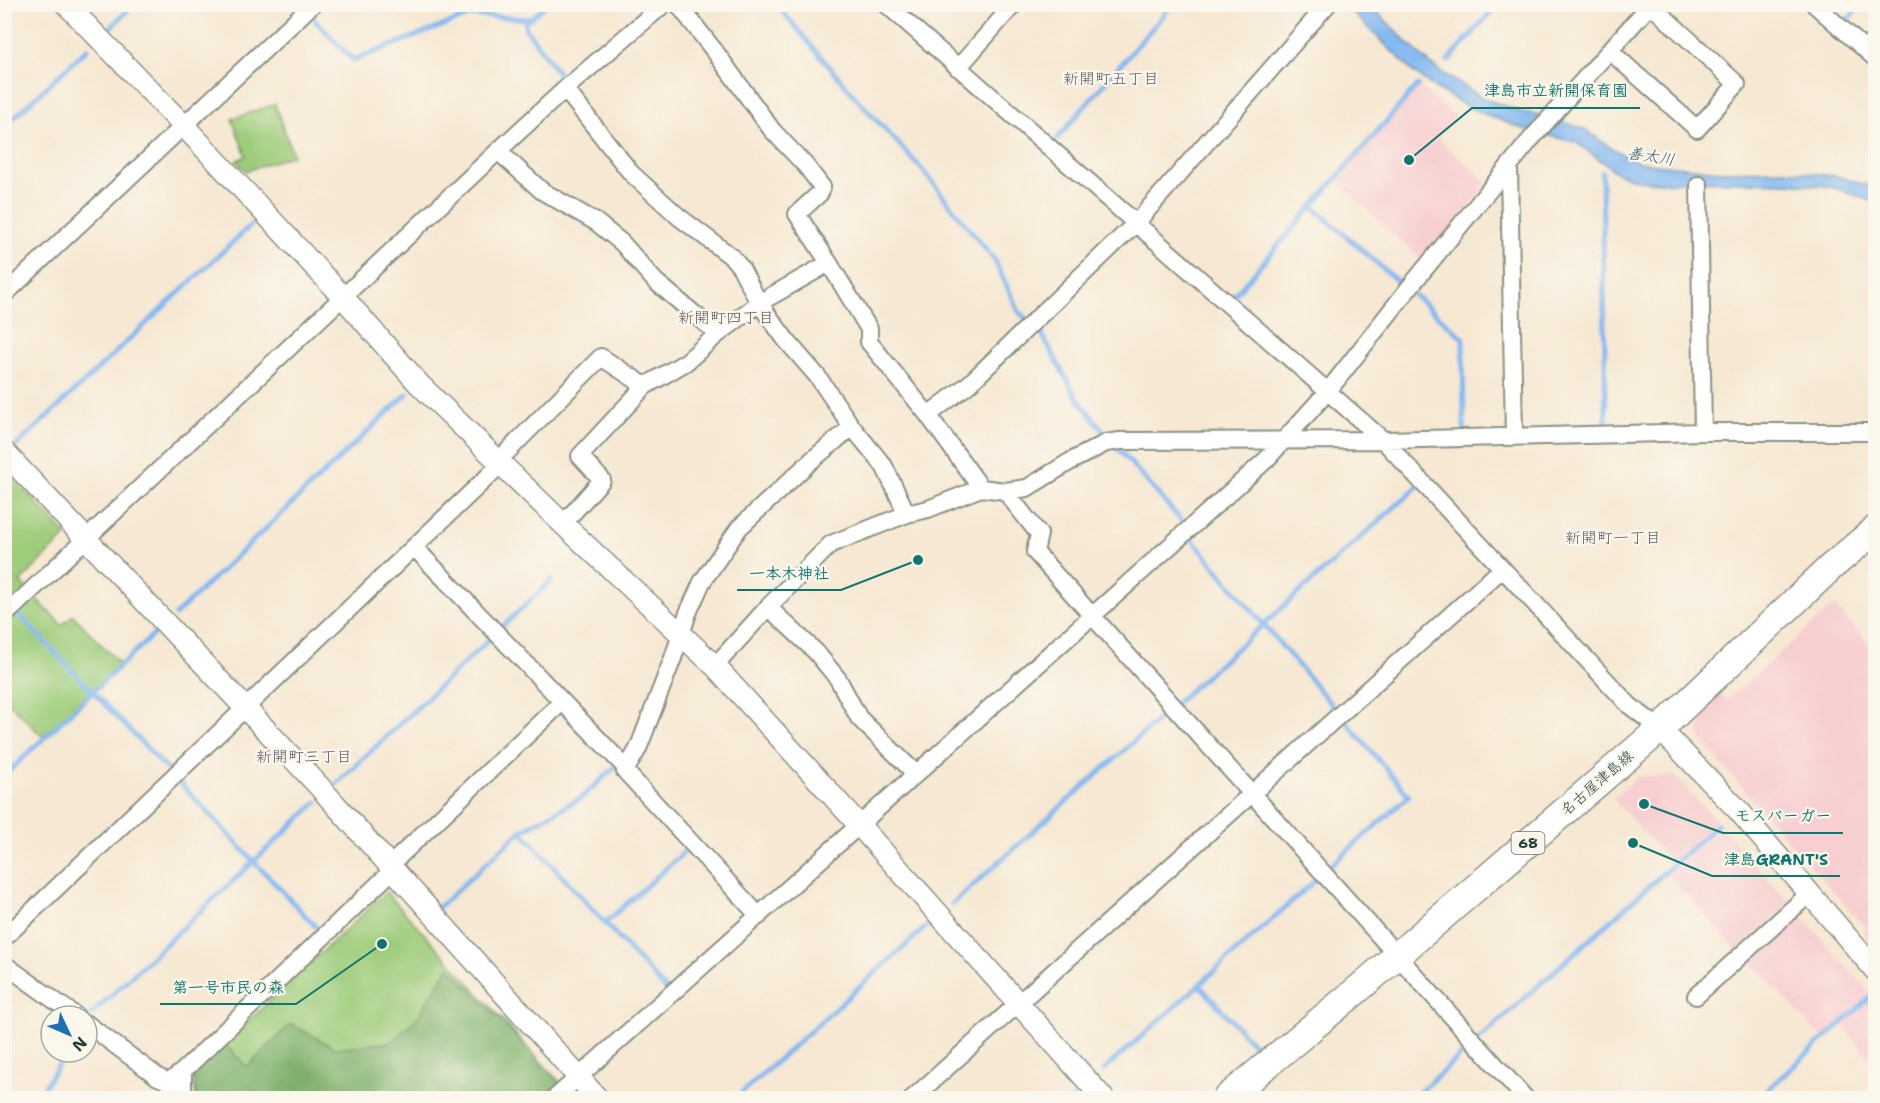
<svg xmlns="http://www.w3.org/2000/svg" width="1880" height="1103" viewBox="0 0 1880 1103" font-family="'Shantell Sans','Klee One',sans-serif">
  <style>
    .built { fill: #f7cfd0 }
    .green { fill: #9ecc7a; stroke: #5e8457; stroke-width: 1.5 }
    .forest { fill: #7eb06a; stroke: #4e764f; stroke-width: 1.5 }
    .water { fill: #82b8f1; stroke: #507a92; stroke-width: 1.5 }
    .lines { fill: none; stroke-linecap: round; stroke-linejoin: round }
    .stream { stroke: #82b8f1; stroke-width: 5 }
    .minor-casing { stroke: #8a9283; stroke-width: 20 }
    .tertiary-casing { stroke: #8a9283; stroke-width: 24 }
    .primary-casing { stroke: #8a9283; stroke-width: 30 }
    .minor { stroke: #fff; stroke-width: 16 }
    .tertiary { stroke: #fff; stroke-width: 21 }
    .primary { stroke: #fff; stroke-width: 27 }
    .labels { text-anchor: middle; dominant-baseline: central; stroke-width: 4.5; stroke-linejoin: round; paint-order: stroke }
    .shield { fill: #fbf7ec; stroke: #61756b; stroke-width: 1.5 }
    .shield-label { font-size: 14px; font-weight: bold; fill: #1f3d34 }
    .street-label { font-size: 15px; fill: #1f3d34; stroke: #fbf7ec }
    .neighbourhood-label { font-size: 16px; fill: #615c64; stroke: #fbf7ec }
    .water-label { font-size: 16px; font-style: italic; fill: #385c63; stroke: #fbf7ec }
    .leader { fill: none; stroke: #0f766e; stroke-width: 2 }
    .callout-dot { fill: #0f766e; stroke: #fbf7ec; stroke-width: 2 }
    .callout-label { font-size: 16px; text-anchor: middle; font-weight: bold; fill: #0f766e; stroke: #fbf7ec; stroke-width: 4.5; stroke-linejoin: round; paint-order: stroke }
  </style>
  <rect width="100%" height="100%" fill="#fbf7ec"/>
  <filter id="ink" filterUnits="userSpaceOnUse"><feTurbulence type="fractalNoise" baseFrequency=".0167" numOctaves="2"/><feDisplacementMap in="SourceGraphic" scale="12" xChannelSelector="R" yChannelSelector="G"/><feConvolveMatrix kernelMatrix="1 2 1 2 8 2 1 2 1" color-interpolation-filters="sRGB"/></filter>
  <filter id="wash" filterUnits="userSpaceOnUse"><feTurbulence type="fractalNoise" baseFrequency=".008" numOctaves="4" result="noise"/><feDisplacementMap in="SourceGraphic" scale="24" xChannelSelector="R" yChannelSelector="G"/><feGaussianBlur stdDeviation="1.35" result="paint"/><feColorMatrix in="noise" values="0 0 0 0 0 0 0 0 0 0 0 0 0 0 0 0 0 1.4 0 .05"/><feComposite in="paint" operator="in"/></filter>
  <g filter="url(#wash)">
    <rect width="100%" height="100%" fill="#f6e8d2"/>
    <!-- built -->
    <path class="built" d="M1420,87l36,30 -19,22 51,43 -64,81 -87,-82z
      M1834,605l41,45v297l-12,-14 3,-5 -112,-126 -56,-67 2,-22 20,-19 7,6z
      M1674,775l43,46 -46,41 -58,-63 26,-23z
      M1721,827l69,76 -51,49 -71,-77z
      M1796,910l75,84 -49,44 -76,-81z
      M1874,997l2,2 -1,65 -33,-38z"/>
    <!-- green -->
    <path class="green" d="M275,104l18,51 -47,16 -10,-10 10,-5 -14,-37z
      M5,470l62,65 -47,47 42,43 11,-10 47,49 -77,73 -38,-38z
      M386,892l188,206h-378l-3,-25z"/>
    <!-- forest -->
    <path class="forest" d="M449,967l113,117 -16,14h-350l-3,-25 32,-29 22,23 44,-43 44,24 56,-6 26,-24z"/>
    <!-- water -->
    <path class="water" d="M1345,5h25l50,50 21,17 42,26 38,14 20,3 43,14 31,21 23,12 81,9 68,-1 54,7 34,11v15l-28,-11 -20,-6 -44,-3 -90,-2 -22,2 -33,-3 -19,-6 -44,-32 -49,-12 -57,-22 -35,-21 -21,-15z"/>
    <g class="lines">
      <!-- stream -->
      <path class="stream" d="M776,4l81,95 62,67 76,95 24,51 21,19 37,67 32,40
        M315,20l38,40 118,-45 59,4 17,-15
        M525,20l1,9 36,49
        M1843,25l18,-21
        M111,27l23,-23
        M1448,61l50,-57
        M4,127l83,-78
        M1055,141l118,-137
        M1602,172l4,254
        M1312,206l92,81
        M1414,295l49,43 1,90
        M1232,298l186,-213
        M1115,445l71,81 4,11 146,173
        M16,446l236,-222
        M19,615l149,155
        M175,615l232,-221
        M502,627l50,-47
        M1176,703l242,-217
        M4,776l154,-146
        M179,782l136,144
        M334,786l158,-149
        M521,831l145,159
        M1326,870l83,-74 -64,-76
        M952,904l216,-193
        M438,908l83,-77 60,-33 34,-31
        M606,922l84,-75
        M1199,985l54,59
        M89,1016l228,-214
        M1478,1040l240,-216
        M1104,1070l214,-192
        M1295,1092l7,6
        M37,1098l30,-46
        M736,1098l191,-172
        M1073,1098l3,-2
        M1413,1098l58,-52
        M1758,1098l114,-102"/>
    </g>
  </g>
  <g filter="url(#ink)">
    <g class="lines">
      <defs>
        <path id="minor" d="M678,4l38,49 56,77 34,36 16,21 -2,6 -23,21 32,49 40,66v13l59,73 53,73
          M886,4l497,436 246,265 31,24
          M1814,4l62,55
          M1610,51l87,78 40,-45 -86,-79
          M958,68l56,-64
          M565,89l66,84 48,44 53,40 9,11 18,35 27,37 32,37 34,50 -40,33 -73,68 -37,54 -14,31 -15,45 -35,91 -13,22 134,145
          M498,151l44,40 54,31 26,21 33,38 63,53
          M1509,167l5,269
          M1699,185l4,247
          M4,295l309,-291
          M928,415l41,-31 167,-161 192,-219
          M852,427l32,39 23,48
          M498,461l103,-104 44,29
          M1005,491l34,43 -4,18 490,546
          M563,524l39,-44 -22,-24 65,-70 41,-24 32,-28 41,-31 70,-40
          M414,547l87,-83
          M768,607l48,45 22,27 21,39 57,56
          M4,616l494,-465 67,-62 99,-85
          M715,666l53,-59 63,-63 76,-30 21,-5 53,-21 24,3 22,-3 44,-27 35,-18 14,-2 263,-1 320,-8h173
          M389,866l173,-164
          M4,938l410,-391 213,222
          M4,964l72,52
          M1696,996l114,-103
          M87,1024l71,53 11,5 14,-11
          M183,1098v-27l210,-201
          M555,1098l712,-639 61,-68 81,-103 122,-149 120,-135
          M913,1098l589,-529"/>
        <path id="tertiary" d="M66,4l118,122 158,170 77,88 144,140 152,142 144,159 244,273
          M4,452l313,332 280,314
          M1660,729l79,82 137,160"/>
        <path id="primary" d="M1227,1098l136,-113 297,-256 171,-162 45,-38"/>
      </defs>
      <!-- minor casing -->
      <use href="#minor" class="minor-casing"/>
      <!-- tertiary casing -->
      <use href="#tertiary" class="tertiary-casing"/>
      <!-- primary casing -->
      <use href="#primary" class="primary-casing"/>
      <!-- minor -->
      <use href="#minor" class="minor"/>
      <!-- tertiary -->
      <use href="#tertiary" class="tertiary"/>
      <!-- primary -->
      <use href="#primary" class="primary"/>
    </g>
  </g>
  <g class="labels">
    <!-- shield labels -->
    <rect class="shield" x="1511.5" y="832" width="33" height="22" rx="4.5"/>
    <g class="shield-label">
      <text x="1528" y="843">68</text>
    </g>
    <!-- street labels -->
    <g class="street-label">
      <text transform="translate(1597 783) rotate(-41)">名古屋津島線</text>
    </g>
    <!-- neighbourhood labels -->
    <g class="neighbourhood-label">
      <text x="1111" y="78">新開町五丁目</text>
      <text x="726" y="317">新開町四丁目</text>
      <text x="1613" y="537">新開町一丁目</text>
      <text x="304" y="756">新開町三丁目</text>
    </g>
    <!-- water labels -->
    <g class="water-label">
      <text transform="translate(1651 156) rotate(9)">善太川</text>
    </g>
  </g>
  <!-- callouts -->
  <path class="leader" d="M1409 160L1472 108H1640M918 560L841 590H737M1644 804L1723 833H1843M1633 843L1712 876H1840M382 944L296 1004H160"/>
  <g class="callout-dot">
    <circle cx="1409" cy="160" r="6"/>
    <circle cx="918" cy="560" r="6"/>
    <circle cx="1644" cy="804" r="6"/>
    <circle cx="1633" cy="843" r="6"/>
    <circle cx="382" cy="944" r="6"/>
  </g>
  <g class="callout-label">
    <text x="1556" y="96">津島市立新開保育園</text>
    <text x="789" y="579">一本木神社</text>
    <text x="1783" y="821">モスバーガー</text>
    <text x="1776" y="865">津島GRANT'S</text>
    <text x="228" y="993">第一号市民の森</text>
  </g>
  <!-- margin -->
  <rect width="1880" height="1103" fill="none" stroke="#fbf7ec" stroke-width="24"/>
  <!-- north arrow -->
  <g transform="translate(69 1034) rotate(134)"><circle r="28" fill="#fbf7ec" stroke="#a3ada2" stroke-width="1.5"/>
  <path d="M0-4.5L10 22L0 15L-10 22Z" fill="#1f6fb2"/>
  <text y="-9" font-size="16" font-weight="bold" text-anchor="middle" fill="#1f3d34">N</text>
  </g>
</svg>
